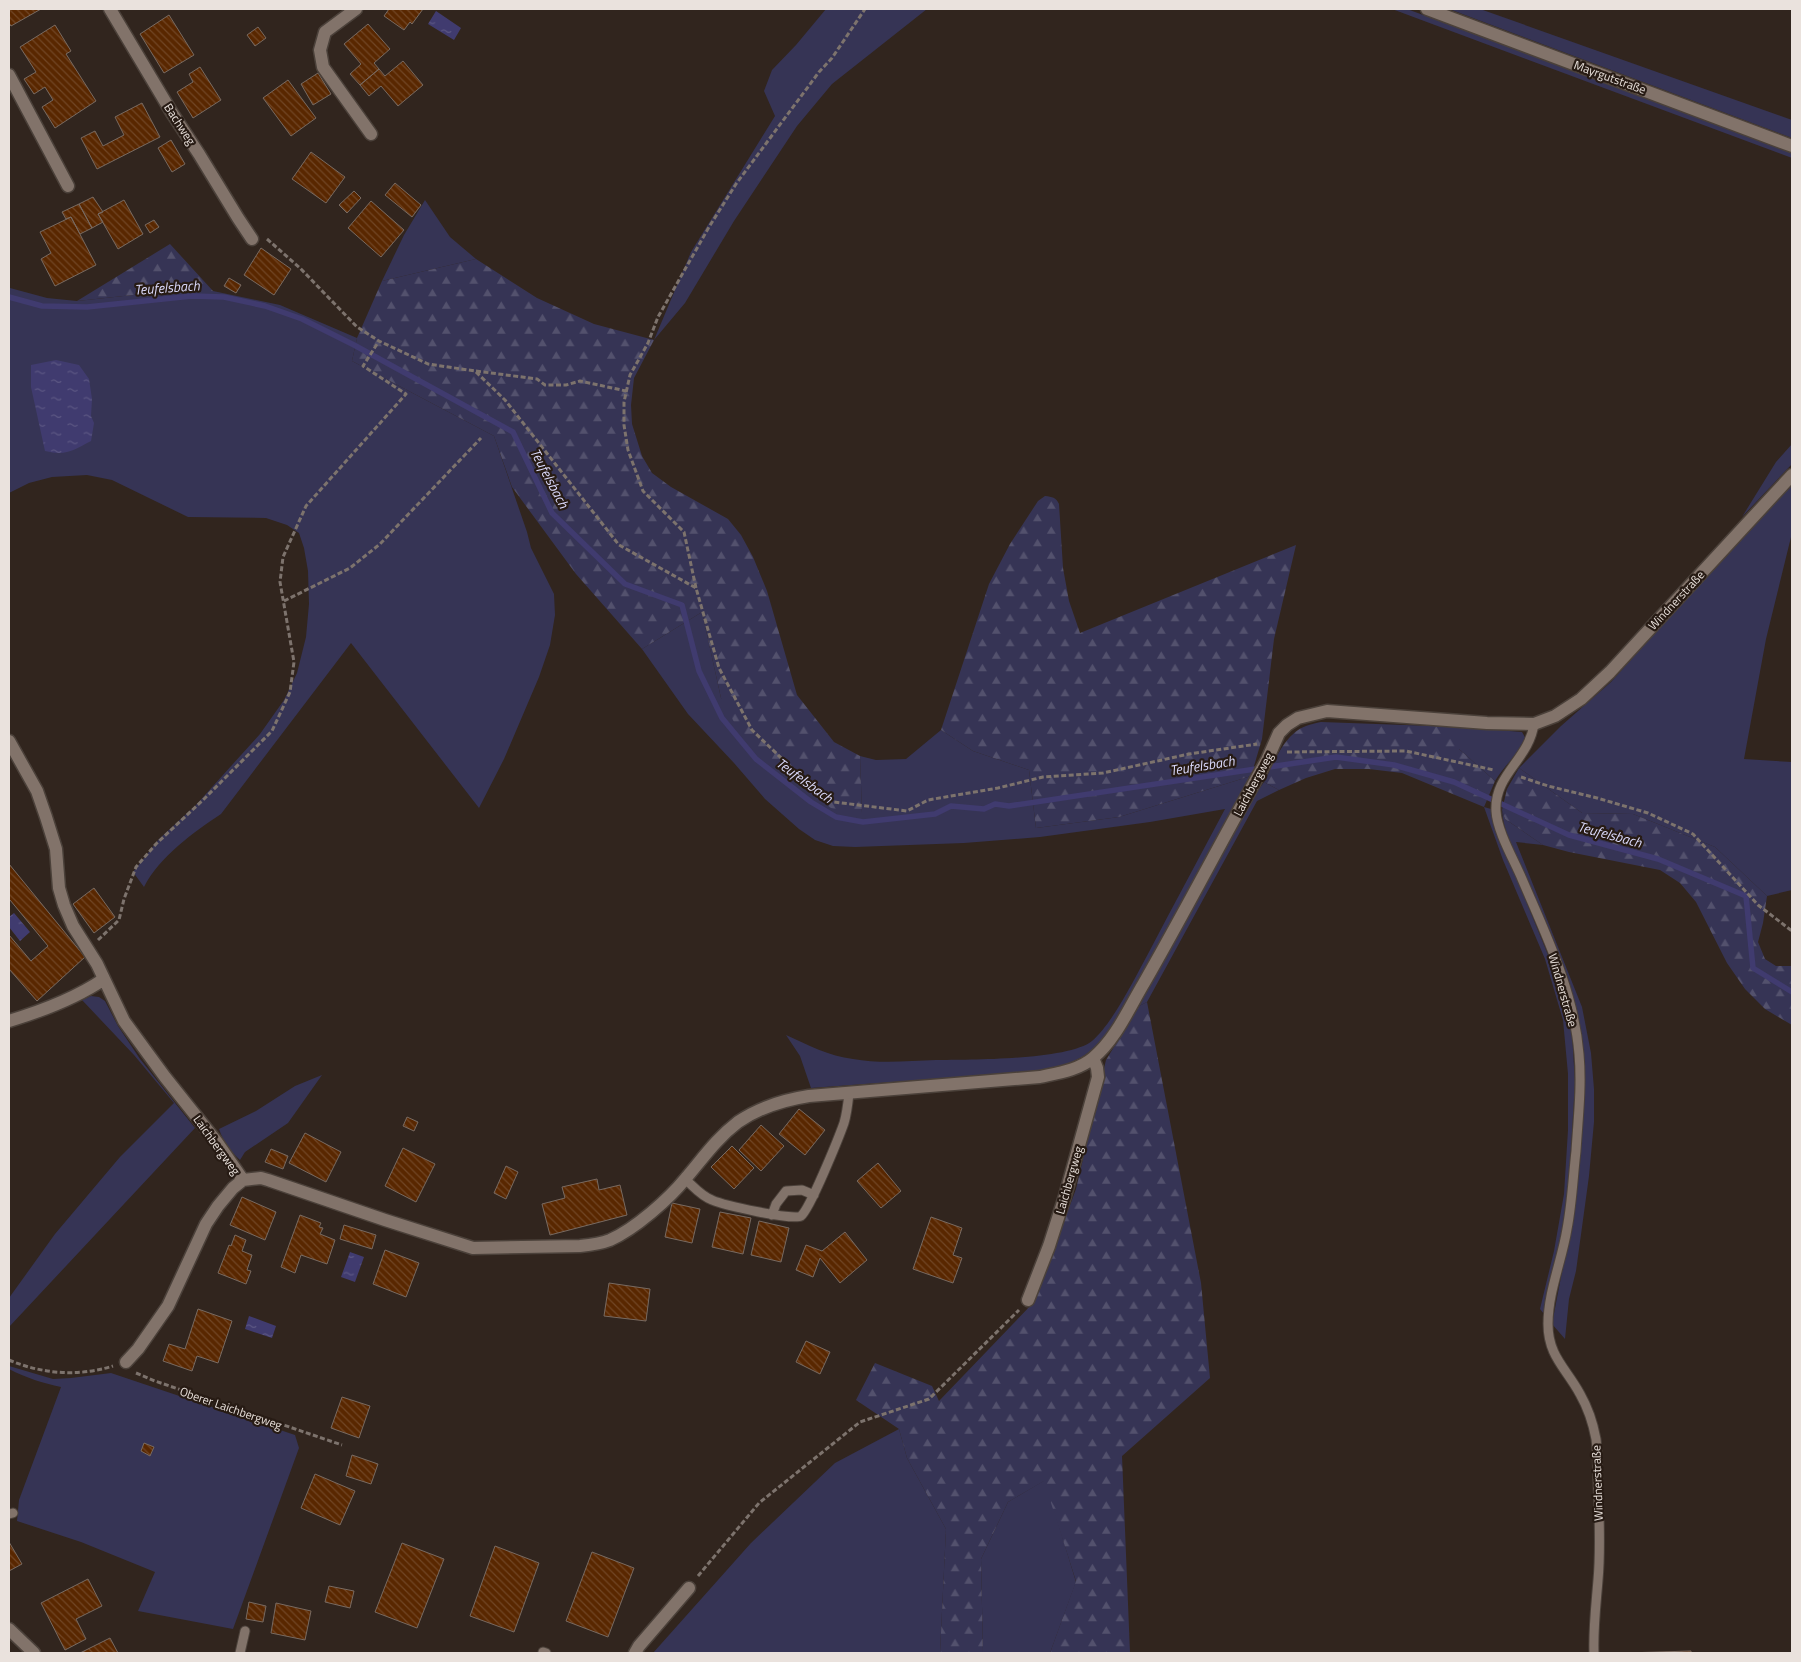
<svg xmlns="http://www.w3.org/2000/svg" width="1801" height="1662" viewBox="0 0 1801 1662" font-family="'Titillium Web',sans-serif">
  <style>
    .green { fill: #363455 }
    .forest { fill: url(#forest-firs) }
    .water { fill: url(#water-ripples) }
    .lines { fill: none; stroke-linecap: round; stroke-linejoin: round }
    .stream { stroke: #403b6f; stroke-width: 5.5 }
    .building { fill: url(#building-back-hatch); stroke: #786a61 }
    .lane-casing { stroke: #4b413a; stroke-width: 11 }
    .street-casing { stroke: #4b413a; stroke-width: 15 }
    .path { stroke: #7d736d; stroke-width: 3; stroke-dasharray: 5 2.5; stroke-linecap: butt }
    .lane { stroke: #82736a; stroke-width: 9 }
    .street { stroke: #82736a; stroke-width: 12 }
    .labels { text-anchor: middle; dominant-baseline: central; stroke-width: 4.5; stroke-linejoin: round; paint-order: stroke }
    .street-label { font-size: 12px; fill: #eae2dd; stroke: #271b14 }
    .water-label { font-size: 14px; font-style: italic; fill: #dbdafc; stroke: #271b14 }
  </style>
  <defs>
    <pattern id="forest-firs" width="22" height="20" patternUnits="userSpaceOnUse" patternTransform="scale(1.25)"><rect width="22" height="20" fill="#363455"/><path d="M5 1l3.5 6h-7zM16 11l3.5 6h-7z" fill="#53516d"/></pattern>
    <pattern id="water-ripples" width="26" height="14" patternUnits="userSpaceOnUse" patternTransform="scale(1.25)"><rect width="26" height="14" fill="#403b6f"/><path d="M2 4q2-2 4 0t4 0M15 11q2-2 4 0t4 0" fill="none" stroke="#5c5783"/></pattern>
    <pattern id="building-back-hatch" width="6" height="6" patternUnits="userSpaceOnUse" patternTransform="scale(1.25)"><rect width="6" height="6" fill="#592700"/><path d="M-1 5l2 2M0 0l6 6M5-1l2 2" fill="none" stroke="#714625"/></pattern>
  </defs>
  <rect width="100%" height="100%" fill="#31251e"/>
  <!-- green -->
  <path class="green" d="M826,9h101l-95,75 -35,42 -63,95 -49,82 -31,37 37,-88 84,-136 -11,-25 8,-21 24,-25z
    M1392,9h15l385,143v6z
    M1449,9h31l312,111v18z
    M425,200l25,37 26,22 -94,22 22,-46z
    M10,288l37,10 30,3 93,-10h43l67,14 77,33 -5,23 142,75 33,96 4,16 23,46 1,21 -5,30 -11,32 -35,82 -25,49 -128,-165 -130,171c-27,18 -62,43 -77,73l-11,-15 26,-33 36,-33 65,-72 24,-34 13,-27 9,-36 3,-33 -1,-33 -4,-23 -5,-15 -12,-8 -21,-7 -78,-1 -76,-37 -25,-5 -35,2 -23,6 -20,10v-203z
    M1792,444v20l-50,53 34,-55z
    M1792,484v49l-26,106 -22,120 48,3v128l-25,6 -52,-49 -82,-33 -51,-1 -63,-45 42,-42 50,-44 75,-84z
    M702,612l19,86 141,115 -2,-57 16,4 30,-1 35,-29 32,21 56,19 7,58 83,-11 132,-41 -133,243c-25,34 -34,42 -76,52l-231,17 -11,-32 -14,-21c22,10 43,21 67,24 27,5 56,2 83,1 33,0 133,0 156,-19 21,-18 44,-65 57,-89 25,-48 51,-96 76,-143l-75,13 -110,15 -76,6 -109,4 -22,-1 -18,-6 -16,-11 -34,-30 -31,-36 -46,-49 -46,-65z
    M1459,727l63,5 4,7c-8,15 -22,27 -31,42l-36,-32z
    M1264,782l15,8 -22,11 -110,201 -8,4 110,-203z
    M1484,807l7,2 5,19 59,144 17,61 3,50 -6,98 -8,57 -17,76 -4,-5 14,-58 10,-57 4,-64v-56l-5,-54 -18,-61 -42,-99z
    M1502,810l3,9 38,26 -27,-3 66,165 9,46 3,36v33l-5,54 -13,95 -7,28 -4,40 -13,-15 13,-68 16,-208 -62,-185c-7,-17 -16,-34 -17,-53z
    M91,996l8,1 6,4 13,25 22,33 55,69 -186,199v-29l46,-64 65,-77 54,-54 -40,-48 -52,-55z
    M322,1075l-34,48 -43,29 -5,8c-11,-10 -16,-17 -21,-31l37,-18 39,-25z
    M9,1366l44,13 18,-1 40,-5 184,62 4,13 -66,181 -95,-18 17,-39 -74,-30 -64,-21 2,-21 42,-113c-18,-4 -35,-9 -52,-18z
    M899,1429l8,29 39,71 -6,124h-287l98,-110 84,-80z
    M1045,1480l31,102 -26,71h-67l-2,-94 27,-57z"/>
  <!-- forest -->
  <path class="forest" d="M170,244l43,47h-43l-93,10z
    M476,259l61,39 57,26 60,16 -20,38 -3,27 1,19 10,32 10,17 19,14 57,32 13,16 12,22 14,34 30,104 37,47 26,14 2,58 -31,-6 -86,-66 -24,-44 -19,-86 -60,37 -66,-75 -64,-87 -18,-51 -142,-75 5,-23 25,-57z
    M1045,496c7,1 11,1 14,8l4,64 6,33 11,32 216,-88 -22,94 -12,100 -11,37 -132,41 -83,11 -7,-58 -56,-19 -32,-21 48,-146 21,-40 28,-43z
    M1321,722l138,5v22l36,32 -11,26 -82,-34 -33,-4h-34l-29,9 -27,12 -15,-8c10,-19 20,-48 42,-56 5,-2 10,-3 15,-4z
    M1519,768l63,45 51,1 82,33 52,49 -4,27 -5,19 7,17 11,7h16v59l-27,-16 -20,-20 -18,-26 -31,-61 -16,-19 -20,-13 -91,-18 -26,-7 -38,-26 -3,-9 5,-21z
    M1147,1002l54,281 9,95 -88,78 8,197h-80l26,-72 -32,-100 -36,21 -27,57 2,94h-43l6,-124 -39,-71 -8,-29 -43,-29 19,-37 57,23 7,15 95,-99 42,-113 30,-129 33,-54z"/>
  <!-- water -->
  <path class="water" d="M436,11l25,17 -7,12 -26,-16z
    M56,360l23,5 10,14 3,20 -1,17 3,7 -3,18c-19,10 -25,15 -46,10l-14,-64v-22z
    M14,913l16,19 -10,9 -11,-14v-10z
    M350,1252l14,5 -9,25 -14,-5z
    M249,1316l27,10 -4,12 -27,-9z"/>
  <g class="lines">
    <!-- stream -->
    <path class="stream" d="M9,297l33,9 45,1 105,-11 32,1 41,9 37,13 52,26 159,87 39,81 73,71 57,21 17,66 23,47 34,41 55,43 25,15 27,5 72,-8 16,-8 33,3 11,-5 14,2 327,-49 58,8 60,17 115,53 89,24 88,37 7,72 39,24"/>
  </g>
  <!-- building -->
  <path class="building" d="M9,9h32l-30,17 -2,-3z
    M389,9h34l-11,15 -2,-2 -6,8 -20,-14z
    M169,15l25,40 -30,18 -24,-39z
    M368,24l22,25 -16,14 5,6 -19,16 -10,-11 11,-10 -17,-20z
    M55,25l16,26 -5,3 30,47 -41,27 -13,-21 11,-7 -8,-13 -11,7 -10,-15 12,-7 -16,-25z
    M258,27l8,11 -11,8 -8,-11z
    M403,61l20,24 -25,21 -17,-20 -12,10 -9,-11 19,-16 6,7z
    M200,67l21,33 -28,18 -16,-26 16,-10 -4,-8z
    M318,73l13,21 -18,11 -12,-21z
    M288,80l28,38 -25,18 -28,-38z
    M142,103l18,34 -63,32 -16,-31 14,-7 8,15 21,-11 -9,-18z
    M171,140l14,24 -13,8 -14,-24z
    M311,152l34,25 -19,26 -34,-24z
    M395,183l26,22 -9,12 -27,-22z
    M354,191l7,7 -14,15 -8,-8z
    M93,197l10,15 -5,2 5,8 -11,6 -13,-24z
    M124,200l19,34 -25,15 -20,-35z
    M371,201l33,29 -23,27 -33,-29z
    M79,204l13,24 -12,6 -9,-17 -5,2 -4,-7z
    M71,217l25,48 -41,21 -14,-27 10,-6 -11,-21z
    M154,220l5,7 -9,6 -5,-8z
    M261,248l30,21 -17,26 -30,-20z
    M229,278l12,7 -5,8 -12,-7z
    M9,864l76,93 -48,44 -28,-32v-34l22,26 17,-15 -38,-46 -1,1z
    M94,888l21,29 -21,16 -21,-29z
    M799,1109l26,21 -20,25 -26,-21z
    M407,1117l11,5 -4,9 -11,-5z
    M761,1125l23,21 -23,25 -22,-21z
    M305,1133l36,19 -15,30 -37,-19z
    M732,1146l22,22 -20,21 -23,-22z
    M403,1148l32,16 -19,38 -31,-16z
    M271,1149l17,7 -5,13 -18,-7z
    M878,1163l23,28 -20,17 -24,-27z
    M506,1166l12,6 -12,27 -12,-6z
    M597,1179l2,11 21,-5 7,30 -77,20 -8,-31 23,-6 -3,-11z
    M242,1197l34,15 -11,28 -35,-15z
    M672,1203l28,6 -8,34 -27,-6z
    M720,1212l31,6 -8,36 -31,-7z
    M300,1215l21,8 -2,4 4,1 -3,6 15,6 -8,24 -26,-9 -6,18 -14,-6z
    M931,1217l31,11 -9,27 9,3 -9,25 -40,-14z
    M759,1221l30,7 -8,34 -30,-7z
    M344,1225l32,10 -4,14 -32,-10z
    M845,1232l22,28 -27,23 -20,-25 -7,19 -17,-7 10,-25 16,6z
    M235,1235l11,5 -4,11 10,4 -5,15 4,1 -5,13 -28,-11 11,-28 2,1z
    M385,1250l34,13 -13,34 -33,-13z
    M609,1283l41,6 -4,32 -42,-5z
    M198,1309l34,12 -14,42 -21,-7 -5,15 -29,-10 6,-17 16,5z
    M806,1341l24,11 -10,22 -24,-12z
    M342,1397l28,9 -11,32 -28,-10z
    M144,1443l10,4 -4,9 -9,-5z
    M352,1455l26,9 -7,20 -25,-8z
    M315,1474l40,17 -15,34 -39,-17z
    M9,1542l13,22 -13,7z
    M402,1543l42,16 -27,69 -42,-16z
    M495,1546l44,17 -25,69 -44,-16z
    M592,1552l42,16 -26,69 -42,-16z
    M88,1579l14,27 -26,13 10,20 -21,11 -24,-47z
    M329,1586l25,5 -4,17 -25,-6z
    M249,1602l17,4 -3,16 -17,-3z
    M276,1603l35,8 -6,29 -34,-7z
    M110,1638l8,15h-38z
    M1691,1651v2h-66z"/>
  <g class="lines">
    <defs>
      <path id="lane" d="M1534,724c-5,36 -40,50 -38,87 1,20 18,49 26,68 24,56 52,113 57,175 3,32 -1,65 -3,97 -3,26 -4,52 -9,78 -5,31 -19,63 -19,95 0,32 18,44 32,70 8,14 13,29 16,45 2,14 1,30 2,44 1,32 3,65 0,97 -2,25 -5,49 -4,73
        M685,1179c9,8 16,17 27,21 11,5 81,21 89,16 9,-7 38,-79 43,-93 3,-10 4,-20 5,-30
        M772,1215l4,-11 10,-13 16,-1 12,5
        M9,1514l4,-1
        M543,1652l3,1
        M240,1653l5,-22"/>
      <path id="street" d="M110,9l62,104 27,41 39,64 14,21
        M356,9l-31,23 -5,18 3,17 48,67
        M1427,9l365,137
        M9,75l59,111
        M9,741l28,50 9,26 10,32 3,39 5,17 9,21 24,38 27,57 41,56 51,64 27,39
        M9,1021c33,-10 66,-22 95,-42
        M1028,1300l21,-54 16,-50 33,-119 -1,-9 -4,-10
        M126,1362l12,-13 30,-43 38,-82 12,-18 15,-18 10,-8 18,-2 7,2 117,40 88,28 107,-2c10,-1 20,-2 30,-6 25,-11 59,-41 76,-62 17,-20 31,-40 52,-56 22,-15 45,-22 71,-26l231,-19c18,-4 39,-7 53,-19 23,-19 36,-50 51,-75 42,-73 81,-149 123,-223l12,-27 8,-8 11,-7 29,-7 160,12 47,1 21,-8 26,-17 29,-27 182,-197
        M9,1629l25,24
        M635,1653l4,-7 50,-58"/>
    </defs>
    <!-- lane casing -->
    <use href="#lane" class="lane-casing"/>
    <!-- street casing -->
    <use href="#street" class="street-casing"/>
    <!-- path -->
    <path class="path" d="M267,239l33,29 57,59 22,14 49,23 47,7 30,29 114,145 77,43 23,80 33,62 74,71 81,10 21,-11 70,-12 45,-11 60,-4 86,-19 68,-10
      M476,371l61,8 8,6h21l14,-4 46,10
      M696,588l-12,-56 -41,-41 -15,-41 -4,-25v-23l6,-27 18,-32 10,-26 51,-90 27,-43 83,-112 13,-14 33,-49
      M284,601l66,-33 30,-24 101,-106
      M1287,752l119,-1 88,19
      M1521,777l27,9 49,12 51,15 45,21 65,71 34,26
      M98,940l21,-20 5,-21 12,-32 20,-23 47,-44 69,-69 18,-39 4,-30 -14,-80 3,-25 23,-51 100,-112 -43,-28 16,-25
      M9,1360c33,14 69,17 104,6
      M136,1373l19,8 187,64
      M698,1576l61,-73 101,-81 69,-23 90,-89"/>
    <!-- lane -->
    <use href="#lane" class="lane"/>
    <!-- street -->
    <use href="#street" class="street"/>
  </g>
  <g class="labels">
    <!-- street labels -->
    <g class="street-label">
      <text transform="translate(1610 77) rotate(20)">Mayrgutstraße</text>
      <text transform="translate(180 124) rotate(57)">Bachweg</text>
      <text transform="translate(1676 600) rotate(-47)">Windnerstraße</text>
      <text transform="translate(1253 784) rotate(-62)">Laichbergweg</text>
      <text transform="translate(1563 990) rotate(74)">Windnerstraße</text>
      <text transform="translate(217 1145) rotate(54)">Laichbergweg</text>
      <text transform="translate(1069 1180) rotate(-74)">Laichbergweg</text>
      <text transform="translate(231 1408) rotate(19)">Oberer Laichbergweg</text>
      <text transform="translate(1597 1483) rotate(-92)">Windnerstraße</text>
    </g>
    <!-- water labels -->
    <g class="water-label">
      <text transform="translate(167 287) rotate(-4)">Teufelsbach</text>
      <text transform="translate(550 478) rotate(62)">Teufelsbach</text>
      <text transform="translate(1202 765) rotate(-9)">Teufelsbach</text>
      <text transform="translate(805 780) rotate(36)">Teufelsbach</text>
      <text transform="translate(1610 834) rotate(15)">Teufelsbach</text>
    </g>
  </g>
  <!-- border -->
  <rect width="1801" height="1662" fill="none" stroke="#eae2dd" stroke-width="20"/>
</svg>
